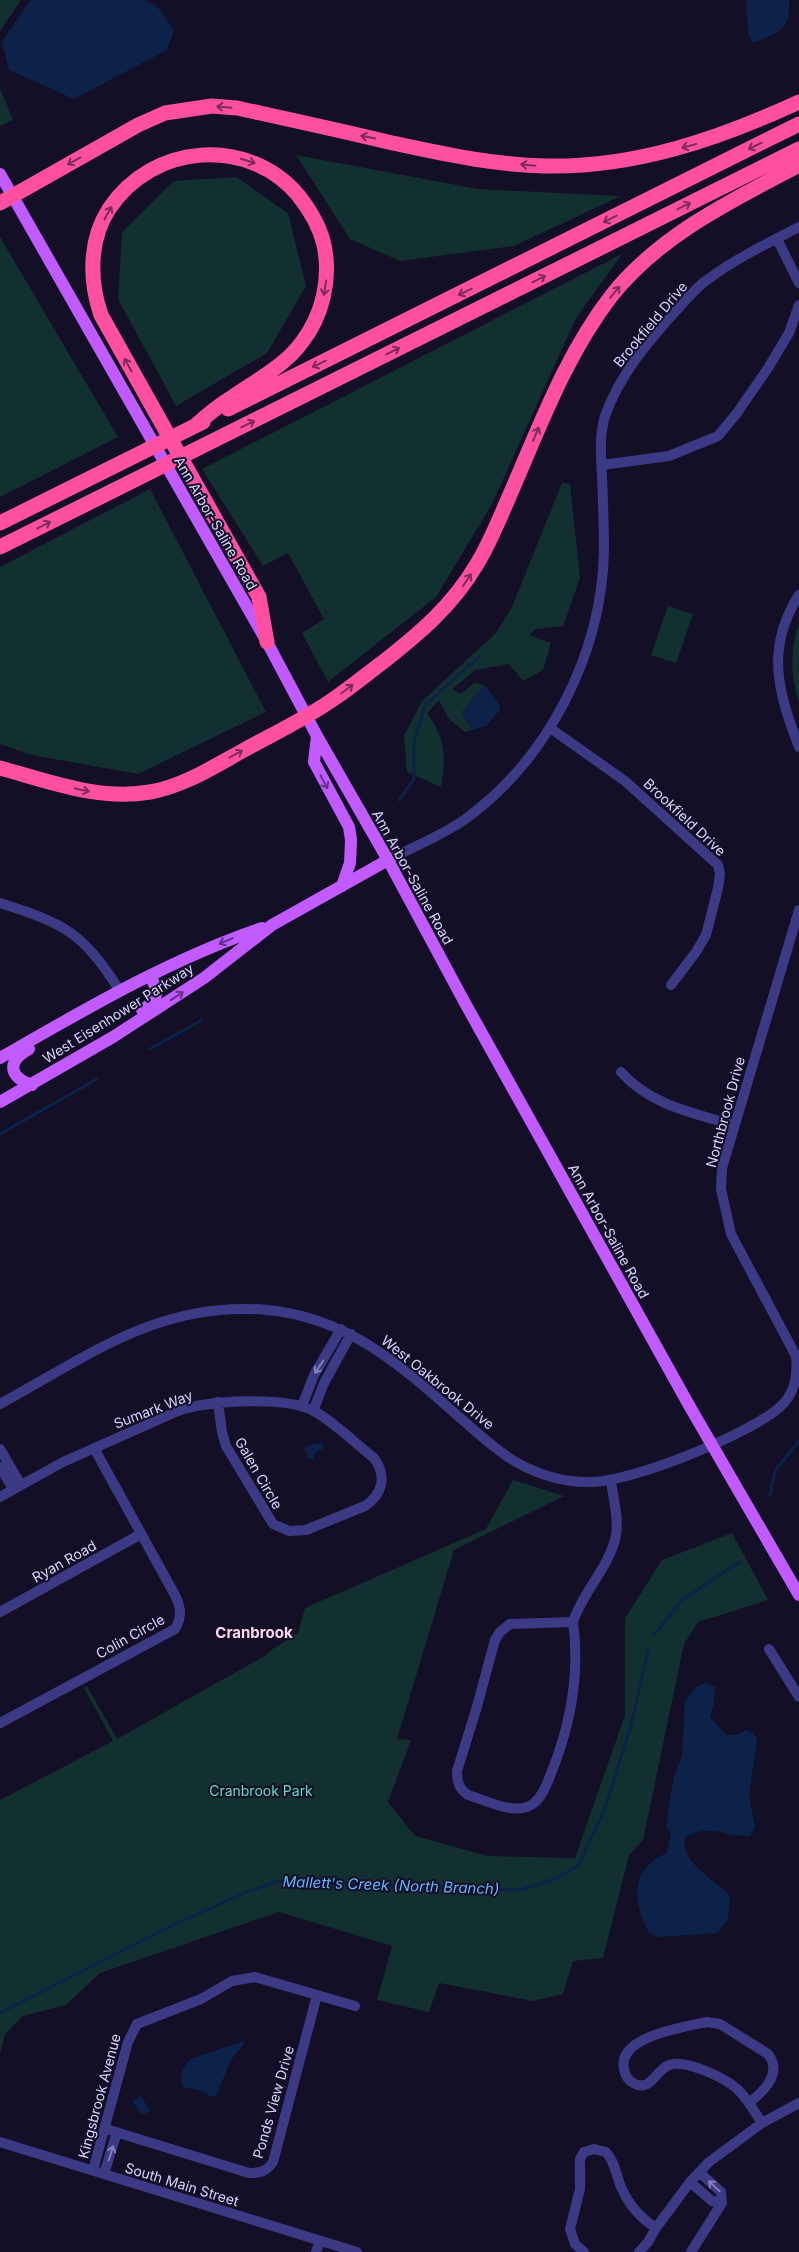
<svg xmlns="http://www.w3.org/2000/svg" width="799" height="2252" viewBox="0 0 799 2252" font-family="Inter,sans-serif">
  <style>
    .green { fill: #12302f }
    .water { fill: #0c2248 }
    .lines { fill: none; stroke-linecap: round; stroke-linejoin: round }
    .stream { stroke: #0c2248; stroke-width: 3 }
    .minor { stroke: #3d3a85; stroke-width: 10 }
    .major { stroke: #c25bff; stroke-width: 12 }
    .highway { stroke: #ff4fa3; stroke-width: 15 }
    .oneway { stroke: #7d2c5e }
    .oneway2 { stroke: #623188 }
    .oneway3 { stroke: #837fbc }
    .labels { text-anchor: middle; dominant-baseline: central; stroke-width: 4; stroke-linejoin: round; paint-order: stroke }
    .street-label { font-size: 14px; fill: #d9d4ff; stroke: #130f26 }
    .park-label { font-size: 14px; fill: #5fe0c0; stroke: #130f26 }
    .neighbourhood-label { font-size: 15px; font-weight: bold; fill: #ffd6f0; stroke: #130f26 }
    .water-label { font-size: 15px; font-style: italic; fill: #62b6ff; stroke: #130f26 }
  </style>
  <rect width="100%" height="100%" fill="#130f26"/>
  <!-- green -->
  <path class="green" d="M0,0h21l-21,31z
    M0,88l13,32 -13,6z
    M296,155l182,34 143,7 -107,50 -114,15 -50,-22z
    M236,177l52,36 18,73 -39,67 -91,53 -58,-107 4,-67 52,-51z
    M0,237l118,200 -118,60z
    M622,254l-46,64 -84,186 -56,93 -108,85 -26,-49 22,-14 -36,-66 -25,13 -61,-97z
    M562,483l8,1 10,94 -17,48 -27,3 -7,6 22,8 -8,27 -20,11 -14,-17 -34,6 -23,19 9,5 13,-11 10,2 -22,27 10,18 -7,2 -16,-13 -10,-19 -12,13c19,26 19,44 14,74l-34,-15 -3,-36 18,-35 74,-68 16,-26z
    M150,489l116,223 -128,62 -106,-19 -32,-11v-177z
    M668,606l25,8 -17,49 -25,-8z
    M799,624v79c-8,-26 -10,-53 0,-79z
    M513,1480l51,16 -110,54 -57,189 14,1 -23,62 27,34 73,20 87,2 50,-143v-97l37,-58 70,-27 36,67 -70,22 -14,22 -41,196 -14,15 -26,103 -30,3 -10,33 -30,7 -94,-18 -10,29 -52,-12 15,-54 -113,-34 -179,61 -34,32 -43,11 -18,18 -5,20v-254l113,-59 -29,-53 3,-2 30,53 149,-84 8,-7 24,-15 7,-25 181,-79z"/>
  <!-- water -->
  <path class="water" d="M31,0h112l13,5 18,25 -7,20 -93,49 -65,-29 -7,-29z
    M746,0h43c1,33 -9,31 -36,43l-5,-9z
    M484,685l15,18 1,7 -14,16 -14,4 -10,-18z
    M322,1442l2,6 -9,5 -2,6h-4l-5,-11 11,-5 1,2z
    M705,1682l10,5 -1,16 -4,14 16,18h10l9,-5 9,3 3,7 -8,55 6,33 -5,8c-28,1 -36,-13 -65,1 -5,28 30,41 45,59l-2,23 -10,14 -59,4 -10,-4c-17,-32 -19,-65 18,-80l4,-19 -5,-8 8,-50 8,-20 3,-54 11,-15z
    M243,2041l1,3 -13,16 -15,36 -5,1 -7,-5 -21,-5c-5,-10 0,-21 8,-28z
    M141,2096l9,15 -8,4 -10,-14z"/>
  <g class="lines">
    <!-- stream -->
    <path class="stream" d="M399,800l15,-21v-37l11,-37 54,-48
      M150,1049l52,-29
      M0,1134l97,-55
      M770,1495l5,-24 24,-30
      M654,1635l28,-35 58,-38
      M0,2013l165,-84 79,-36 34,-12 242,9 35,-11 23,-13 26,-55 28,-89 16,-72"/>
    <!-- minor -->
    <path class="minor" d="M777,239l22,44
      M602,465l67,-9 49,-20 19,-23 31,-45 21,-35 10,-28
      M799,595c-34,53 -21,97 0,152
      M550,728l75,53 93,84 2,9 -2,14 -12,47 -10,17 -25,33
      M388,860c25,-13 53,-24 76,-40 85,-61 138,-167 140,-270 0,-25 -1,-49 -2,-74 -1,-21 -3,-40 3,-60 14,-40 42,-73 70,-104 10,-11 20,-24 32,-32 28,-21 61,-37 92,-53
      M0,903c66,21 82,29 120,88
      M621,1072c29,33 72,41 113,53
      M0,1404c88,-48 161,-104 267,-94 80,7 133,55 191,106 19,16 37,34 58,46 22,13 50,21 76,20 42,-1 156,-47 188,-75 15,-14 18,-31 16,-51l-65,-122 -10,-45 1,-21 77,-258
      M302,1406l12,-31 27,-46
      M313,1411l11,-28 27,-49
      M0,1449l21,36
      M0,1467l13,22
      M0,1497l63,-35 115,-51c29,-11 108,-15 136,0 20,11 42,33 60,47 13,18 9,36 -9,48l-59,24 -17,1 -16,-7 -47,-78 -4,-14 -4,-30
      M0,1612l141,-78
      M573,1622c7,51 -2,101 -21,149 -5,13 -11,31 -25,36 -17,6 -42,-7 -59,-12 -9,-6 -11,-13 -11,-24l19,-61 19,-70 5,-8 10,-8z
      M573,1622c10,-31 37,-55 43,-87 3,-18 -3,-37 -5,-54
      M769,1649l30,48
      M0,1723l175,-94c7,-12 6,-20 1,-32l-82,-149
      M707,2022l13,2 48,30c15,19 -4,37 -19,49 -4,-5 -8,-11 -13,-15 -13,-11 -51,-29 -67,-23 -13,5 -18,26 -34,19 -7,-3 -10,-9 -11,-15 -7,-33 61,-42 83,-47z
      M762,2123l37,-20
      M106,2129l143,44c11,0 17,-1 24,-11l44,-167
      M0,2142l357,110
      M93,2170l35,-128 9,-18 64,-25 31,-18 23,-4 100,29
      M699,2172l22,20 1,11
      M104,2174l13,-42
      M690,2182l22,19 10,2
      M316,2252l4,-11
      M584,2252l-9,-8 -5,-15 10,-40v-30l4,-7 10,-3 12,3c10,11 10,25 16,37 7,16 20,30 34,39l34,-46 19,-20 53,-39 -13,-20
      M639,2252l9,-10 8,-14
      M691,2252l31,-49"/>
    <!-- major -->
    <path class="major" d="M0,174l267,468 50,94 71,124 77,143 225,404 109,188
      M317,736l-3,26 35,65 2,13 -1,23 -8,23
      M142,1010c16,-10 18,-17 8,-34
      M29,1049c-23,13 -20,28 3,36
      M0,1058c84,-48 170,-99 262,-130
      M0,1102l113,-65 91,-59 68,-53 116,-65"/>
    <!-- highway -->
    <path class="highway" d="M0,203l138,-78 27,-12 47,-7 25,2c50,11 101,22 151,34 52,11 104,23 157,24 90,2 173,-27 254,-64
      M228,409l571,-285
      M195,426c11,-10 23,-20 36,-28 24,-17 54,-32 71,-56 21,-27 29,-64 22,-97 -4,-18 -14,-35 -26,-50 -50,-59 -146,-52 -189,14 -20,31 -20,71 -8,106l158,282 8,45
      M0,523l203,-101
      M0,547l799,-398
      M0,768c48,13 99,33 150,24 34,-6 65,-26 94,-42 31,-17 63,-32 91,-52 16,-11 32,-24 48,-36 37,-29 70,-57 94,-98 14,-23 24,-49 35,-74 29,-67 55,-137 100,-195 49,-61 119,-94 187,-130"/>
  </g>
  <!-- one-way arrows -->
  <defs><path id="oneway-shaft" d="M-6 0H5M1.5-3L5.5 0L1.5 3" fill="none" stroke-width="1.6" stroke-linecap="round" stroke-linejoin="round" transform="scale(1.25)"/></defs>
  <g class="oneway">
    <use href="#oneway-shaft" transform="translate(224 107) rotate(-175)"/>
    <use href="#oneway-shaft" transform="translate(368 137) rotate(-168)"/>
    <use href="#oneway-shaft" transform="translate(689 146) rotate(165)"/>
    <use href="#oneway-shaft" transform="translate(755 146) rotate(154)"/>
    <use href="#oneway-shaft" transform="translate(74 161) rotate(151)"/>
    <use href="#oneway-shaft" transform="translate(248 161) rotate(17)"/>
    <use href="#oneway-shaft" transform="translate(528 165) rotate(-175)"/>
    <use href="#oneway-shaft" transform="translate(684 206) rotate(-27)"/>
    <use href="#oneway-shaft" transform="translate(108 213) rotate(-61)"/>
    <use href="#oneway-shaft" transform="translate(610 219) rotate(153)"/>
    <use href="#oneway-shaft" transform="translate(539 279) rotate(-27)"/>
    <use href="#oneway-shaft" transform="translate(325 288) rotate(98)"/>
    <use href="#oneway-shaft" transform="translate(465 292) rotate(154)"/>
    <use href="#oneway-shaft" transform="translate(615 292) rotate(-50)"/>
    <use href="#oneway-shaft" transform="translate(393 351) rotate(-26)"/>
    <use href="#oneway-shaft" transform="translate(319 364) rotate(154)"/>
    <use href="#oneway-shaft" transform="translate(128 365) rotate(-119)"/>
    <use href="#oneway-shaft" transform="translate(248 424) rotate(-26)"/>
    <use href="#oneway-shaft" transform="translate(536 434) rotate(-67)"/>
    <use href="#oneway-shaft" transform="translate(44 525) rotate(-27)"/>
    <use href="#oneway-shaft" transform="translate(467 580) rotate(-56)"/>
    <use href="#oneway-shaft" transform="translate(347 689) rotate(-37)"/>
    <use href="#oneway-shaft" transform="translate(236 754) rotate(-29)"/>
    <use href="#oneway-shaft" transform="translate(82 790) rotate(12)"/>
  </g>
  <g class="oneway2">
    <use href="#oneway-shaft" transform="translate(324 782) rotate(62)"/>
    <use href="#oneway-shaft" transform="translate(226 941) rotate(157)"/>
    <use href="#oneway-shaft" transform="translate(177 996) rotate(-33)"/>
  </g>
  <g class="oneway3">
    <use href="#oneway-shaft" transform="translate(319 1367) rotate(123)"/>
    <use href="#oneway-shaft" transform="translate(111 2153) rotate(-73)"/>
    <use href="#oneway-shaft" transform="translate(714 2186) rotate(-137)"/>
  </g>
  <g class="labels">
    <!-- street labels -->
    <g class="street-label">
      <text transform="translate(650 324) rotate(-50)">Brookfield Drive</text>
      <text transform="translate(216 523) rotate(60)">Ann Arbor-Saline Road</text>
      <text transform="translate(685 817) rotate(43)">Brookfield Drive</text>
      <text transform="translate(413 877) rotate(61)">Ann Arbor-Saline Road</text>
      <text transform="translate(118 1013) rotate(-32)">West Eisenhower Parkway</text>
      <text transform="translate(725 1112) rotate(-75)">Northbrook Drive</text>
      <text transform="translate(609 1231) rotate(61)">Ann Arbor-Saline Road</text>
      <text transform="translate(438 1382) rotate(39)">West Oakbrook Drive</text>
      <text transform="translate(153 1409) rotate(-21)">Sumark Way</text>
      <text transform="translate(259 1473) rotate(60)">Galen Circle</text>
      <text transform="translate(64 1561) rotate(-29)">Ryan Road</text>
      <text transform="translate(130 1636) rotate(-29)">Colin Circle</text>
      <text transform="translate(99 2096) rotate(-75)">Kingsbrook Avenue</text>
      <text transform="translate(273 2102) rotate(-74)">Ponds View Drive</text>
      <text transform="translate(182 2184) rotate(17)">South Main Street</text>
    </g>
    <!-- park labels -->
    <g class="park-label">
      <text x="261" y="1790">Cranbrook Park</text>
    </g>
    <!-- neighbourhood labels -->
    <g class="neighbourhood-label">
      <text x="254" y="1632">Cranbrook</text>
    </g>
    <!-- water labels -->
    <g class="water-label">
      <text transform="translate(391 1885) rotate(2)">Mallett's Creek (North Branch)</text>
    </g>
  </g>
</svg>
